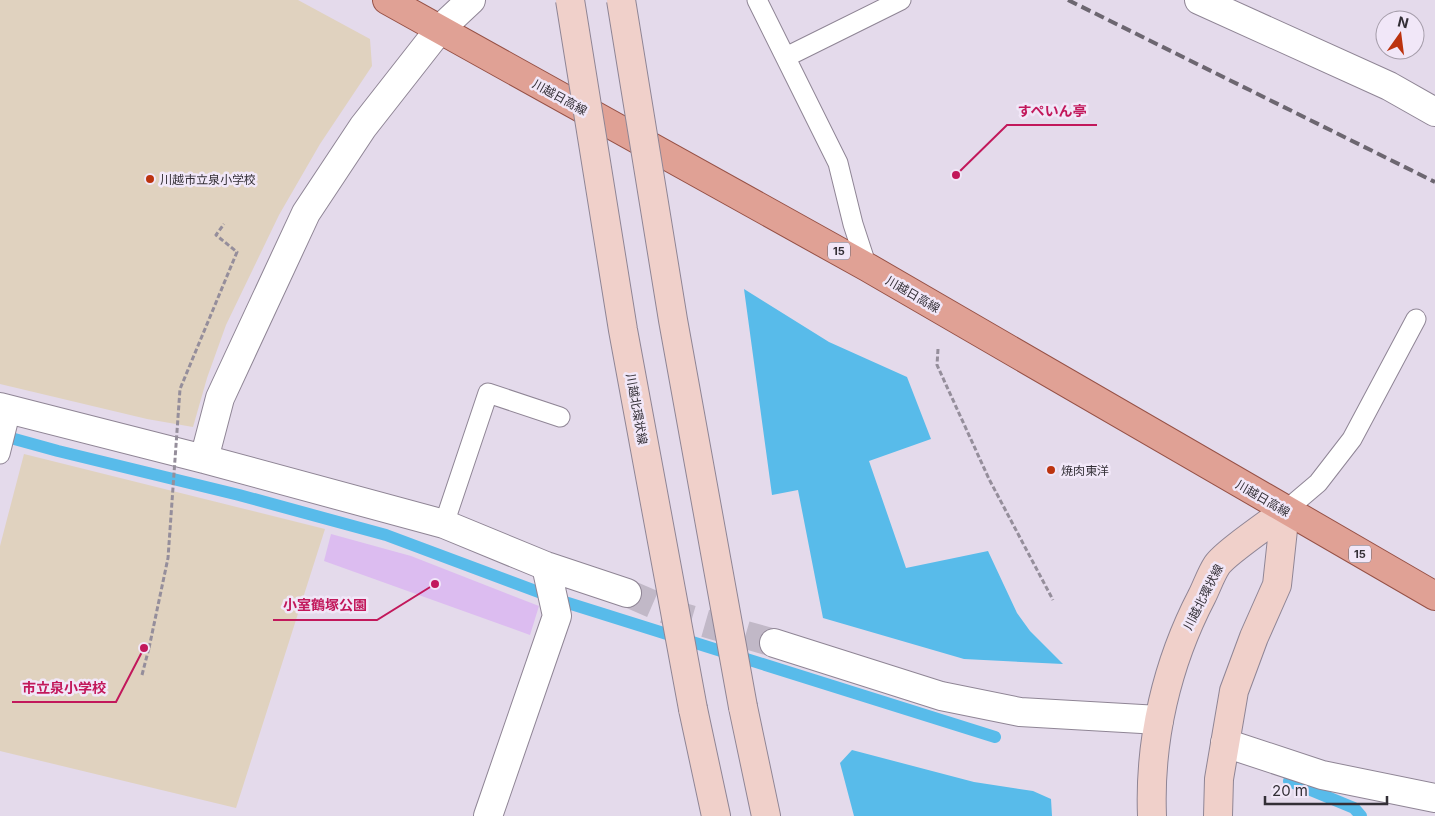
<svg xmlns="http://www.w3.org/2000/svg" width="1435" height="816" viewBox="0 0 1435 816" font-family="Inter,'Noto Sans JP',sans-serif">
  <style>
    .education { fill: #e0d2bf }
    .green { fill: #dcbcf0 }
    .water { fill: #58bbea }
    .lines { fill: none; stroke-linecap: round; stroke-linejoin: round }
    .stream { stroke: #58bbea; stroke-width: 12 }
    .minor-tunnel { stroke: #c1b8c7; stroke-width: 28; stroke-dasharray: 28 14; stroke-linecap: butt }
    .service-casing { stroke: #8f8595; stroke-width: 21 }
    .minor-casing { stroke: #8f8595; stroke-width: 30 }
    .secondary-casing { stroke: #8f8595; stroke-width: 30 }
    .primary-casing { stroke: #965146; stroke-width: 30 }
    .path { stroke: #958e9b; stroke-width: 3; stroke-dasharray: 5 2.5; stroke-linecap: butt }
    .service { stroke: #fff; stroke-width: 19 }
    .minor { stroke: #fff; stroke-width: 28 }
    .secondary { stroke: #f0d0ca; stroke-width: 28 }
    .primary { stroke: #e0a195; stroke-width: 28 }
    .rail { stroke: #6c6670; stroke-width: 4; stroke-dasharray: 10 5; stroke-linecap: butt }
    .secondary-bridge-casing { stroke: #8f8595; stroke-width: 30; stroke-linecap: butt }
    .path-bridge { stroke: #958e9b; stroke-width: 3; stroke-dasharray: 5 2.5; stroke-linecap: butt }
    .secondary-bridge { stroke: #f0d0ca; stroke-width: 28 }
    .poi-dot { fill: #bc330e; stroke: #f1e7f8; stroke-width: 2 }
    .labels { text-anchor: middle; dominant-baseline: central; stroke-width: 5; stroke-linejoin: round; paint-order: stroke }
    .shield { fill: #f1e7f8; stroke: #6c6670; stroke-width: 1 }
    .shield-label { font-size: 11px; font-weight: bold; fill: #332f36 }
    .street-label { font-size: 12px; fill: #332f36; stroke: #f1e7f8 }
    .poi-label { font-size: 12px; fill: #332f36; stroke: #f1e7f8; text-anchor: start }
    .leader { fill: none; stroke: #c2185b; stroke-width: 2 }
    .callout-dot { fill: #c2185b; stroke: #f1e7f8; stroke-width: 2 }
    .callout-label { font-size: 14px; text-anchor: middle; font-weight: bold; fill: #c2185b; stroke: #f1e7f8; stroke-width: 5; stroke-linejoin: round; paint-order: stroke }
  </style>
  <rect width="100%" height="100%" fill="#e4daeb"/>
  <!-- education -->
  <path class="education" d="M0,0h298l72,39 2,27 -52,78 -41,71 -53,110 -19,53 -14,49 -46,-8 -147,-35z
    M24,454l301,75 -89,279 -236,-57v-205z"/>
  <!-- green -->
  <path class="green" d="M331,534l80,22 128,50 -9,29 -206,-74z"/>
  <!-- water -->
  <path class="water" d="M744,289l85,53 78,35 24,62 -62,22 37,107 82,-17 29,62 13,18 33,33 -99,-5 -141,-41 -25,-128 -26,5z
    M852,750l122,32 59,9 18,8 1,17h-198l-14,-53z"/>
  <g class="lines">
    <!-- stream -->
    <path class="stream" d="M0,435l58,16 181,44 147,40 182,68 427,134
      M1289,781l65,27 7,8"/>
    <!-- minor-tunnel -->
    <path class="minor-tunnel" d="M627,593l53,23 94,27"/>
    <defs>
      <path id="service" d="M757,0l81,163 15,61 14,43
        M786,57l115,-57
        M0,454l11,-44
        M1285,511l33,-28 34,-44 64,-120
        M444,524l44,-131 72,24"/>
      <path id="minor" d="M1199,0l190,86 46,26
        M0,407l204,52 240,65 102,42 81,27
        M204,459l16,-61 86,-185 57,-86 76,-97 32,-30
        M774,643l167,53 79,16 139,8
        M1225,743l97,32 113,23
        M488,816l69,-200 -11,-50"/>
      <path id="secondary" d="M743,707l23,109
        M693,709l23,107
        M1152,816c-3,-76 15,-153 50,-220 5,-10 9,-22 15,-31 8,-12 54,-43 68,-54
        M1218,816l1,-37 15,-88 20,-54 23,-52 8,-74"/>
      <path id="primary" d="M387,0l480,267 568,329"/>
    </defs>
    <!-- service casing -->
    <use href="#service" class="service-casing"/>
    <!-- minor casing -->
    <use href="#minor" class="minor-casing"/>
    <!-- secondary casing -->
    <use href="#secondary" class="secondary-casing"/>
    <!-- primary casing -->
    <use href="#primary" class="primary-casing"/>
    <!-- path -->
    <path class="path" d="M938,349l-1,16 52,114 64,121
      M142,675l7,-27"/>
    <!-- service -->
    <use href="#service" class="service"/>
    <!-- minor -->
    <use href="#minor" class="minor"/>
    <!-- secondary -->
    <use href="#secondary" class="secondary"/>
    <!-- primary -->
    <use href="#primary" class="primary"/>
    <!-- rail -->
    <path class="rail" d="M1068,0l367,182"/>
    <defs>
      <path id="secondary-bridge" d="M570,0l53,330 70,379
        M621,0l52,320 70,387"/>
    </defs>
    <!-- secondary-bridge casing -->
    <use href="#secondary-bridge" class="secondary-bridge-casing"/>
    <!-- path-bridge -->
    <path class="path-bridge" d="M149,648l19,-90 12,-169 57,-137 -21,-17 8,-11"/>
    <!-- secondary-bridge -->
    <use href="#secondary-bridge" class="secondary-bridge"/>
  </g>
  <!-- markers -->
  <g class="poi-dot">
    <circle cx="150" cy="179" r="5"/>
    <circle cx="1051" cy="470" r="5"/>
  </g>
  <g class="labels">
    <!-- shield labels -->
    <g class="shield">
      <rect x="828" y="242.5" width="22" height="17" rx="4"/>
      <rect x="1349" y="545.5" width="22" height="17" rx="4"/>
    </g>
    <g class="shield-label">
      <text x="839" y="251">15</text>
      <text x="1360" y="554">15</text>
    </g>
    <!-- street labels -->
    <g class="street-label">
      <text transform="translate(560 97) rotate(29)">川越日高線</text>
      <text transform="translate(913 294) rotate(30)">川越日高線</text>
      <text transform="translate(637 409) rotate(80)">川越北環状線</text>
      <text transform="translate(1263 498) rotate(30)">川越日高線</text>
      <text transform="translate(1203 597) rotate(-63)">川越北環状線</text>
    </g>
    <!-- poi labels -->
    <g class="poi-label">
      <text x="160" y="179">川越市立泉小学校</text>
      <text x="1061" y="470">焼肉東洋</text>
    </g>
  </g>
  <!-- callouts -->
  <path class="leader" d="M956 175L1007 125H1097M435 584L377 620H273M144 648L116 702H12"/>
  <g class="callout-dot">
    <circle cx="956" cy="175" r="5"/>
    <circle cx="435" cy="584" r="5"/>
    <circle cx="144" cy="648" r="5"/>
  </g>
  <g class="callout-label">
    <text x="1052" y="116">すぺいん亭</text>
    <text x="325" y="610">小室鶴塚公園</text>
    <text x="64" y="693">市立泉小学校</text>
  </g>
  <!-- north arrow -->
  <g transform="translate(1400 35) rotate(14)"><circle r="24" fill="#f1e7f8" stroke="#a59daa"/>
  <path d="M0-4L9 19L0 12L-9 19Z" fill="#bc330e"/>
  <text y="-8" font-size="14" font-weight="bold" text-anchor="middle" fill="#332f36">N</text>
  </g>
  <!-- scale -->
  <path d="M1265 796v8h122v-8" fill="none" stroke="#332f36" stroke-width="2.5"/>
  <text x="1272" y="796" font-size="15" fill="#332f36" stroke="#f1e7f8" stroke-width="4" paint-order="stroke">20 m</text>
</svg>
